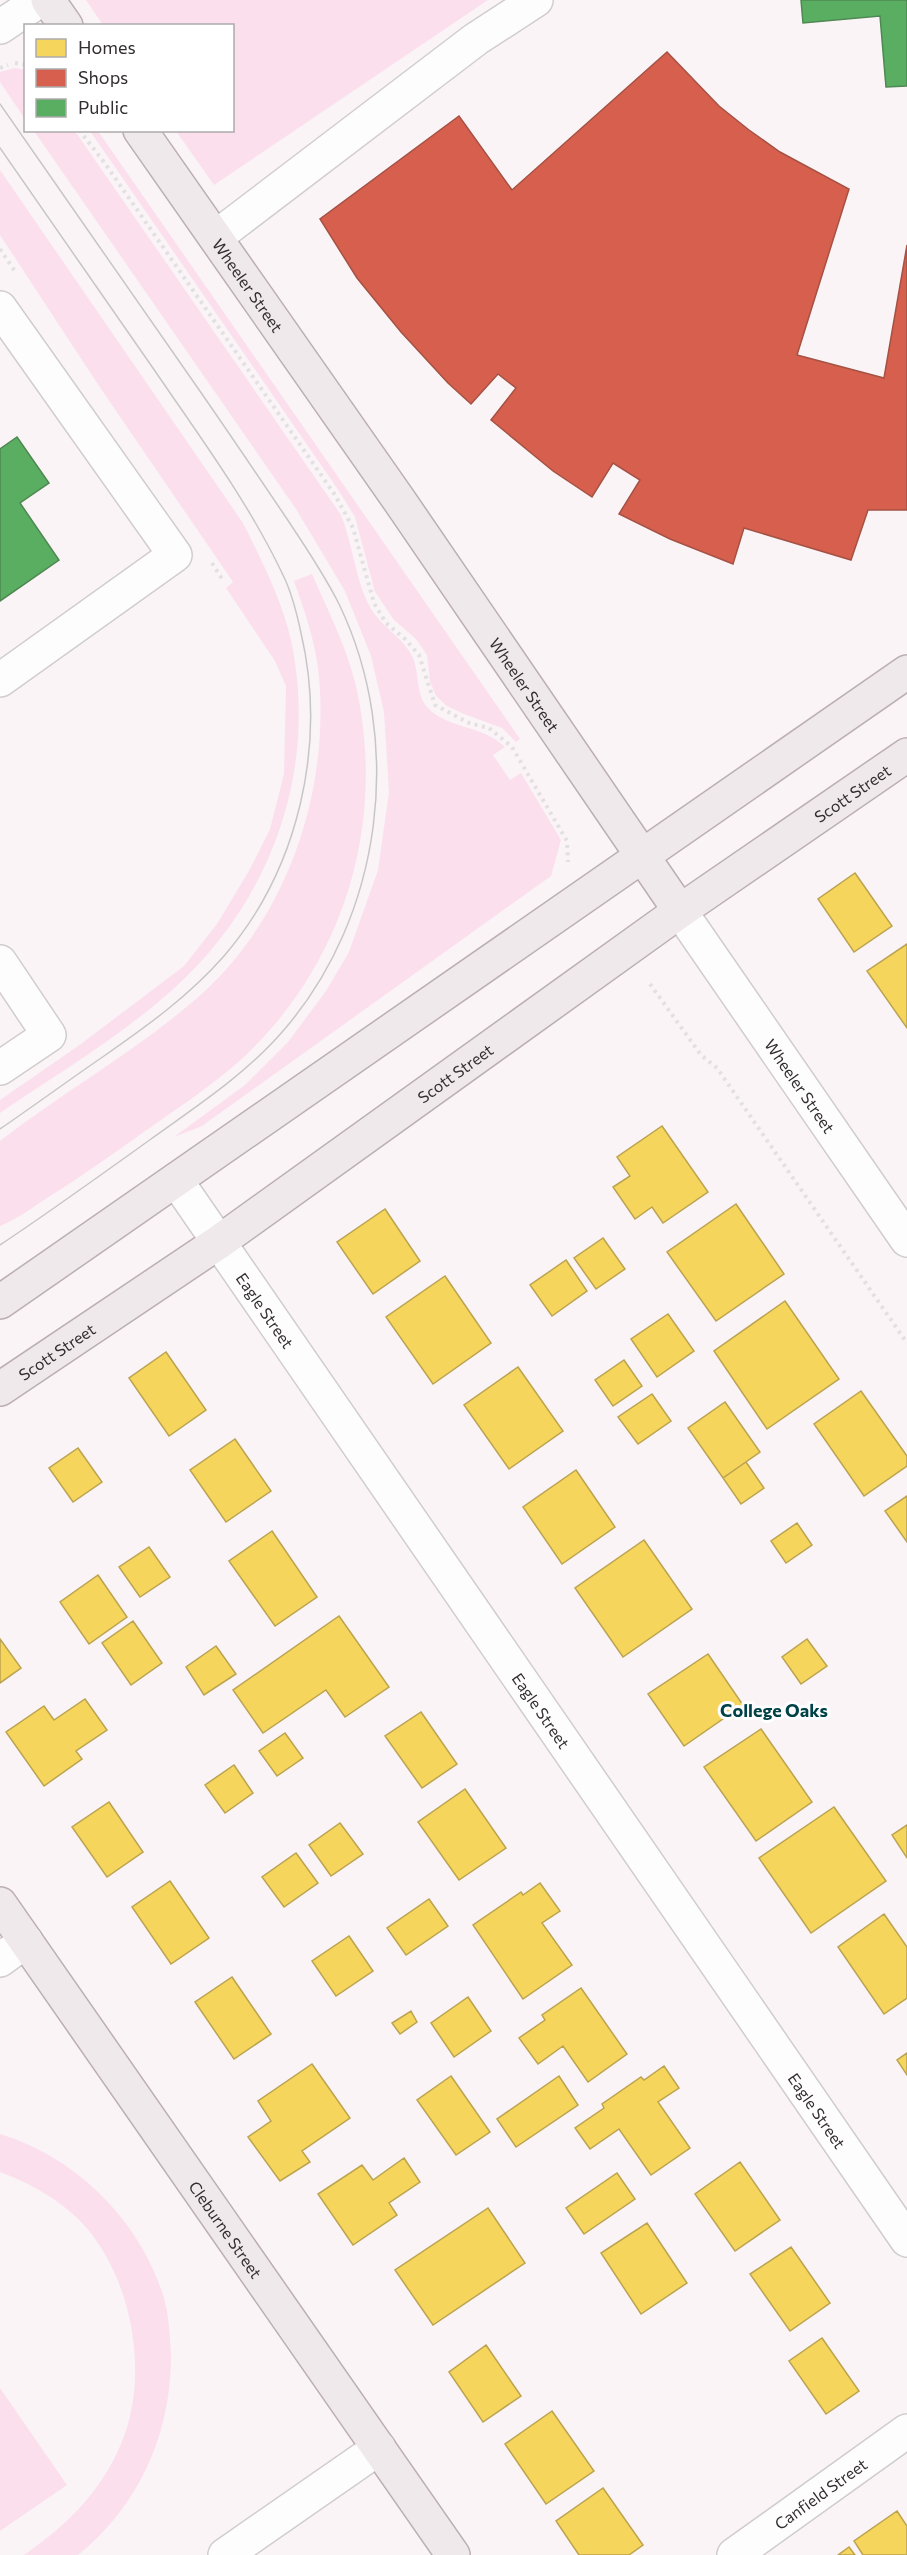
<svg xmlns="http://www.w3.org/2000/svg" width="907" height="2555" viewBox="0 0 907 2555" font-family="Commissioner,sans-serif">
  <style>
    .green { fill: #fbdfec }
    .homes { fill: #f6d55c; stroke: #bba34f; stroke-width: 1.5 }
    .shops { fill: #d6604d; stroke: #a55144; stroke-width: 1.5 }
    .public { fill: #5aae61; stroke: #4e8852; stroke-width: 1.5 }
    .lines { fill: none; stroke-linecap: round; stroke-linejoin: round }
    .minor-casing { stroke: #d1cdcf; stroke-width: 36 }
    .major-casing { stroke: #bbaeb4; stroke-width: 36 }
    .path { stroke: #e2e0e1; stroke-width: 4; stroke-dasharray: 3 4.5; stroke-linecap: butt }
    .minor { stroke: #fefdfe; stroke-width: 33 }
    .major { stroke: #efe9ec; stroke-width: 33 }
    .tram { stroke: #c7c6c7; stroke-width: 1.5 }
    .labels { text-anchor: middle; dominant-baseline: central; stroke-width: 6; stroke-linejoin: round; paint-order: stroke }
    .street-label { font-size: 16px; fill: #322e30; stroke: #fff }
    .neighbourhood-label { font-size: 18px; font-weight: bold; fill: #004246; stroke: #fff }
  </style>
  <rect width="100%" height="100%" fill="#faf4f7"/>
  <!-- green -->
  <path class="green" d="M86,0h402l-274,185 -38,-54 56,-1v-104l-129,-1z
    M15,68l10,2v49l-25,-37v-10z
    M34,131h39l4,3 264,381c12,30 14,64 29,92 11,20 32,29 42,49 8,16 3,39 16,52 20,21 55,17 77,39l-12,8 17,25 11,-7 40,67 -10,36 -349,250 -28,11 71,-52 43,-43 38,-51 23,-39 29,-82 11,-78 -5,-80 -13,-56 -26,-65 -49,-82z
    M90,131h8l422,608 -4,3 -14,-14 -38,-14 -17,-8 -11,-10 -6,-15 -3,-26 -11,-16 -22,-19 -19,-28 -20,-75 -16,-26z
    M0,170l243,353c19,38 38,75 48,117 28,132 -21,264 -121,352 -52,46 -113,82 -170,121v-13l81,-56 103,-78 33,-42 33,-55 20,-40 14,-55 2,-88 -11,-25 -49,-73 7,-6 -134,-196 -99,-151z
    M312,574c19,43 41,86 48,132 22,129 -19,258 -114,349 -32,30 -70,54 -105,79 -31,22 -62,44 -94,64 -15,10 -30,21 -47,28v-85c67,-52 142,-93 205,-150 84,-78 124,-201 114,-314 -3,-33 -14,-65 -25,-96z
    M0,2134c76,23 141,87 164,164 5,18 6,39 7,58 0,78 -32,150 -93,199h-54c43,-30 76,-62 97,-111 29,-68 12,-164 -37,-219 -22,-24 -54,-42 -84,-53z
    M0,2388l67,97 -67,46z"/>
  <!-- homes -->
  <path class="homes" d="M855,873l37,53 -38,26 -36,-53z
    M907,944v84l-40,-57z
    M662,1126l46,66 -45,31 -11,-16 -17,12 -22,-32 17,-11 -13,-19z
    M736,1204l48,70 -68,47 -49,-69z
    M385,1209l35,52 -47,33 -36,-52z
    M603,1238l22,31 -29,20 -22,-31z
    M566,1260l21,31 -35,25 -22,-31z
    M445,1276l46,67 -58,41 -47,-67z
    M785,1301l54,78 -72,50 -53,-78z
    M668,1314l26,37 -37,26 -26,-38z
    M166,1352l40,58 -37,26 -40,-58z
    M624,1360l18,26 -29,20 -18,-26z
    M518,1367l45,64 -54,38 -45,-64z
    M861,1391l46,65v10l-43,30 -50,-72z
    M652,1394l19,27 -33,23 -20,-27z
    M725,1402l35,50 -37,26 -35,-50z
    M235,1439l36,52 -45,31 -36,-52z
    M78,1448l24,34 -29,20 -24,-34z
    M746,1462l18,26 -23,16 -18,-26z
    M576,1470l39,57 -53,37 -39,-57z
    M907,1496v46l-22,-31z
    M797,1523l15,22 -26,18 -15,-22z
    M272,1531l45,66 -42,29 -46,-65z
    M644,1540l48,69 -69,48 -48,-69z
    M149,1547l21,30 -30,20 -21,-30z
    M98,1575l29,42 -38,27 -29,-42z
    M339,1616l50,71 -44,30 -19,-27 -63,43 -30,-43z
    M133,1621l29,42 -31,22 -29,-42z
    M0,1639l21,29 -21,15z
    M807,1639l20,27 -26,18 -19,-27z
    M216,1646l20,28 -32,21 -18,-28z
    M708,1654l35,51 -59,41 -36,-52z
    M85,1699l22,31 -31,21 6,8 -38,27 -38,-54 38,-26 10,14z
    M421,1712l36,52 -35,24 -37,-52z
    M761,1729l51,73 -56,39 -52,-74z
    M285,1733l18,25 -26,18 -18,-25z
    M234,1765l19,28 -28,20 -20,-28z
    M465,1789l41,59 -47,32 -41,-58z
    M109,1802l34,50 -36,25 -35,-50z
    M834,1807l52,74 -75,52 -52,-75z
    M340,1823l23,31 -32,22 -22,-31z
    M907,1825v33l-15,-23z
    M296,1853l22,30 -34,24 -22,-30z
    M170,1881l39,57 -38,26 -39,-57z
    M540,1883l20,28 -18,12 30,42 -49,34 -50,-74 48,-33 2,3z
    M429,1899l19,27 -42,29 -19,-27z
    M884,1914l23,33v51l-23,16 -46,-67z
    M349,1936l24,35 -37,25 -24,-35z
    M232,1977l39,57 -37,25 -39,-57z
    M581,1988l46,66 -39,28 -25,-36 -25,18 -19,-26 26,-18 -3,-5z
    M468,1997l23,34 -37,26 -23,-34z
    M411,2011l6,11 -17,12 -8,-11z
    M907,2053v22l-10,-15z
    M312,2064l38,54 -48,33 8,11 -30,19 -32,-44 23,-16 -13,-20z
    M664,2066l15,22 -21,14 32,46 -39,27 -32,-46 -29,20 -15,-21 29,-20 -2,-4 39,-27 3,3z
    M451,2076l39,56 -34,23 -39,-55z
    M559,2076l19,29 -62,42 -19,-28z
    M404,2158l16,24 -31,21 8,12 -44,30 -35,-51 44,-29 11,15z
    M740,2162l40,58 -45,31 -40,-57z
    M617,2173l18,26 -51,35 -18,-26z
    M488,2208l37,55 -92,62 -38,-55z
    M647,2223l40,60 -46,31 -40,-61z
    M791,2247l39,56 -40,28 -40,-57z
    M822,2338l37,53 -33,23 -37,-53z
    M486,2345l35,51 -38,26 -34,-50z
    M552,2411l42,60 -48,33 -41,-60z
    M603,2488l40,57 -14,10h-50l-23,-34z
    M897,2511l10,15v29h-44l-9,-14z
    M849,2547l6,8h-17z"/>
  <!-- shops -->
  <path class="shops" d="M667,52l52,54 30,24 31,22 69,37 -52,166 87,23 23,-133v265h-39l-17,50 -107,-32 -11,36 -63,-25 -51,-25 21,-34 -27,-17 -21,34 -39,-26 -62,-51 25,-32 -18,-14 -27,30 -23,-21 -47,-51 -44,-54 -37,-59 139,-103 53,74z"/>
  <!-- public -->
  <path class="public" d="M801,0h106v86l-21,1 -6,-71 -77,7z
    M17,437l32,46 -29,20 39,57 -59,41v-152z"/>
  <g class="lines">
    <defs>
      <g id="minor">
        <path d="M0,27l40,-27"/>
        <path d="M216,237l260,-198 60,-39"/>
        <path d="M0,308l175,247 -175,125"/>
        <path id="s1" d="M680,911l227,329"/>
        <path d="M0,962l49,73 -49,33"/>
        <path id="s2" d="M176,1180l731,1060"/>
        <path d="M0,1960l26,-19"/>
        <path d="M225,2555l154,-107"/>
        <path id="s3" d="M734,2555l173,-124"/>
      </g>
      <g id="major">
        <path d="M48,0l18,26"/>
        <path id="s4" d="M140,130l259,370 281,411"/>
        <path d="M0,1302l907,-630"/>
        <path id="s5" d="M0,1389l219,-147 461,-331 227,-156"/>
        <path id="s6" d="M0,1904l453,651"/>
      </g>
    </defs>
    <!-- minor casing -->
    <use href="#minor" class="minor-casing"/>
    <!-- major casing -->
    <use href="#major" class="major-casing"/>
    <!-- path -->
    <path class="path" d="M15,63l11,2
      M0,68l8,-3
      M79,130l25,32 231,333 18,33 21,75 12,20 19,16 14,16 16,50 34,18 20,5 23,19 55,94 1,21
      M0,249l16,24
      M212,563l12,19
      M650,984l51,71 16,13 190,275"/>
    <!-- minor -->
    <use href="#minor" class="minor"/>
    <!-- major -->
    <use href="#major" class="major"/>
    <!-- tram -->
    <path class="tram" d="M0,104c65,93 130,187 195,280 30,43 59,86 88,129 20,30 40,59 56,91 66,137 44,312 -56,427 -37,43 -86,75 -132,108 -50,36 -100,72 -151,106
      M0,148c52,74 103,149 155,223 45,66 94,132 128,204 9,18 14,39 18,58 26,111 -2,236 -77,323 -35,40 -77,70 -120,100 -35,24 -69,49 -104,73"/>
  </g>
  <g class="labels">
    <!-- street labels -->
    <g class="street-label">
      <text stroke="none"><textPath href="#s4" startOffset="189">Wheeler Street</textPath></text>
      <text stroke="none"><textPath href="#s4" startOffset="675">Wheeler Street</textPath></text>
      <text stroke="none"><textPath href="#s5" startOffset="1040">Scott Street</textPath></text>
      <text stroke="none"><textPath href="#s5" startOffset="554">Scott Street</textPath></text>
      <text stroke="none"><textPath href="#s1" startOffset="212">Wheeler Street</textPath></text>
      <text stroke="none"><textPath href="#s2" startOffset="158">Eagle Street</textPath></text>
      <text stroke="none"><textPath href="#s5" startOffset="68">Scott Street</textPath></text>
      <text stroke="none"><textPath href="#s2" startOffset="644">Eagle Street</textPath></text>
      <text stroke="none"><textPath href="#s2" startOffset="1130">Eagle Street</textPath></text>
      <text stroke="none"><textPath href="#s6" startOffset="396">Cleburne Street</textPath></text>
      <text stroke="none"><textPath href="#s3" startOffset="106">Canfield Street</textPath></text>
    </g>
    <!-- neighbourhood labels -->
    <g class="neighbourhood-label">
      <text x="774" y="1710">College Oaks</text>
    </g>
  </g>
  <!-- legend -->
  <rect x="24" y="24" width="210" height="108" fill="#ffffff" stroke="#adabac" stroke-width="1.5"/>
  <rect x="36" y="39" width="30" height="18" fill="#f6d55c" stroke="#adabac" stroke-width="1.5"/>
  <text x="78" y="54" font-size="18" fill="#322e30">Homes</text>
  <rect x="36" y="69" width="30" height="18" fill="#d6604d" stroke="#adabac" stroke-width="1.5"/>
  <text x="78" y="84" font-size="18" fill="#322e30">Shops</text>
  <rect x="36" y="99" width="30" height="18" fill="#5aae61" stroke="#adabac" stroke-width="1.5"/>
  <text x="78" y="114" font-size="18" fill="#322e30">Public</text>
</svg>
